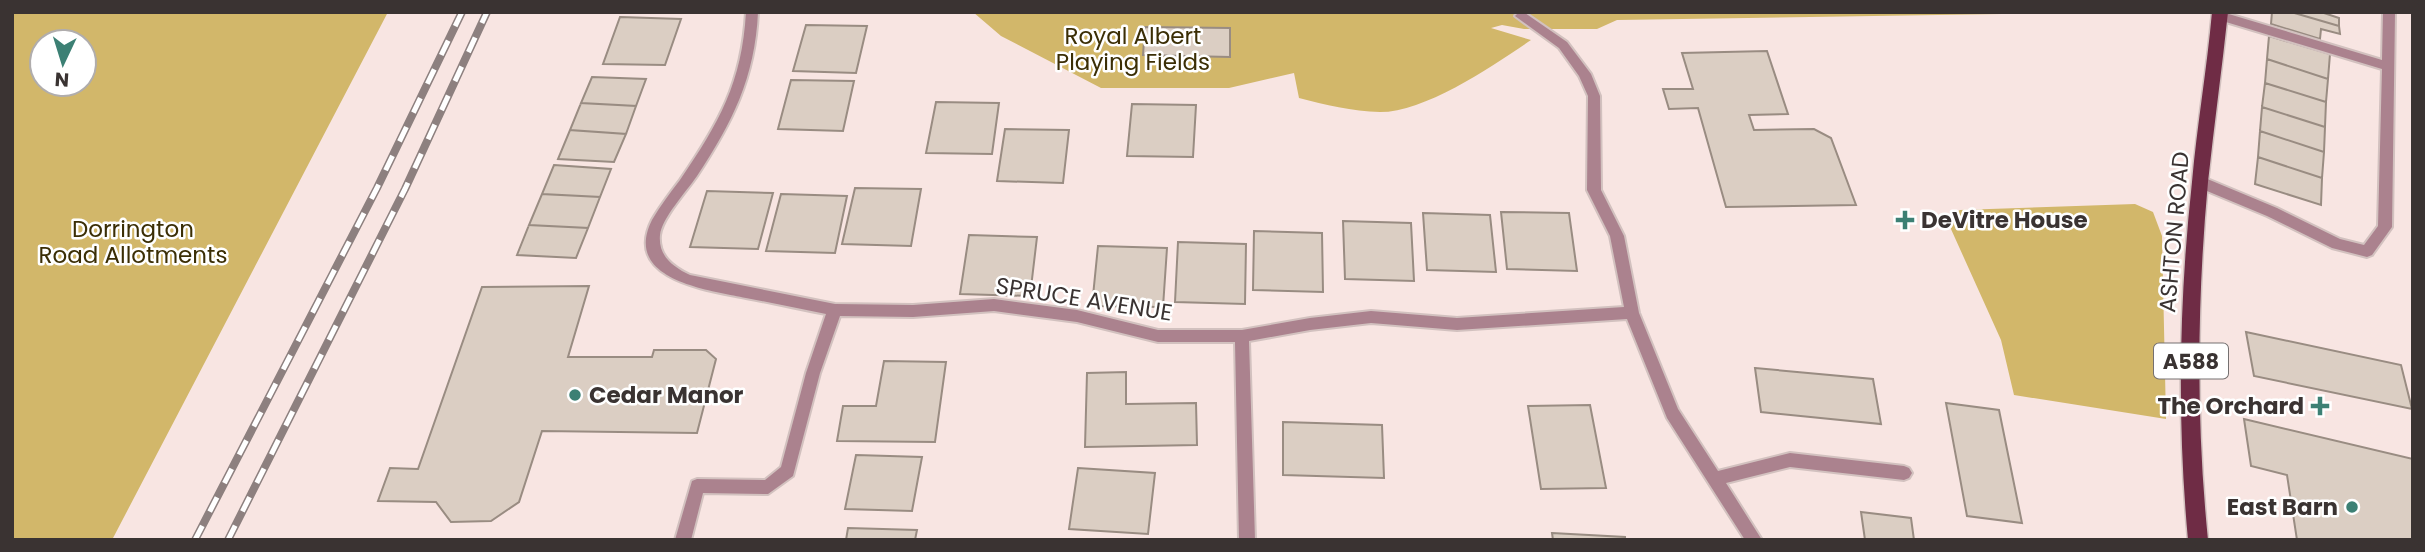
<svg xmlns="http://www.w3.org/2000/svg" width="2425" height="552" viewBox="0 0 2425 552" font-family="Poppins,sans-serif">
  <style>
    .green { fill: #d2b76a; fill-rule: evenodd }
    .building { fill: #dbcec3; stroke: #998c82; stroke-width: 2 }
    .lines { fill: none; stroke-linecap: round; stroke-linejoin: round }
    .service-casing { stroke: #d2c1bf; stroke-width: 4 }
    .minor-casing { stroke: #d2c1bf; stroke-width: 4 }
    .primary-casing { stroke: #d2c1bf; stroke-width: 3 }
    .service { fill: #ab828e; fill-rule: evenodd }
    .minor { fill: #ab828e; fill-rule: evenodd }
    .primary { fill: #6f2c45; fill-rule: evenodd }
    .rail-casing { stroke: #8d807f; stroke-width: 8 }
    .rail { stroke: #fff; stroke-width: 5; stroke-dasharray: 16; stroke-linecap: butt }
    .poi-dot { fill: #3c8074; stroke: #fff; stroke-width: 2.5 }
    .labels { text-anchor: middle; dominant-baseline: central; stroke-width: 5; stroke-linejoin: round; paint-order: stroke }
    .shield { fill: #fff; stroke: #757070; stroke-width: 2 }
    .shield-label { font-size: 21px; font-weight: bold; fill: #3a3332 }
    .park-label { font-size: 23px; fill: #3b2e05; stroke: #fff }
    .poi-label { font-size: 23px; font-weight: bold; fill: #3a3332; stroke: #fff; text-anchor: start }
    .street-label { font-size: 23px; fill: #3a3332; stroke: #fff }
  </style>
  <rect width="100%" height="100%" fill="#f8e5e2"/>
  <!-- green -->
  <path class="green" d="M12,12h376l-276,528h-100zM42,42h42v42h-42z
    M973,12h1153l-509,8 -20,9h-73l-22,-4 -11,3 40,12c-37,25 -105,72 -151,72 -28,-1 -55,-7 -81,-14l-5,-25 -65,15h-128l-100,-52z
    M2135,204l18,8 9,24 4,183 -152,-24 -13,-55 -55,-122 14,-8z"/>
  <!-- building -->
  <path class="building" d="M2272,12h19l48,14 1,8 -19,-5 -1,10 -49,-15z
    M2291,12h30l18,6v8z
    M620,17l61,2 -16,46 -62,-1z
    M806,25l61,1 -11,47 -63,-2z
    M1145,27l85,1v29l-87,-2z
    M2269,36l61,18 -2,25 -61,-20z
    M1767,51l21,63 -39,1 5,15 60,-1 17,9 25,67 -130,2 -28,-99 -29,1 -6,-20h30l-11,-36z
    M2267,59l61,20 -2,23 -61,-19z
    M592,77l54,2 -10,27 -55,-3z
    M791,80l63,1 -11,50 -65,-2z
    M2265,83l61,19 -1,25 -63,-20z
    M936,102l63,1 -7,51 -66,-1z
    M581,103l55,3 -10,28 -56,-4z
    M1132,104l64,1 -3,52 -66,-1z
    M2262,107l63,20 -1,25 -64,-21z
    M1005,129l64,1 -6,53 -66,-2z
    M570,130l56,4 -12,28 -56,-3z
    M2260,131l64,21 -2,26 -64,-21z
    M2258,157l64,21 -1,27 -66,-21z
    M554,165l57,4 -11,28 -58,-3z
    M855,188l66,1 -10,57 -69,-2z
    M707,191l66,2 -15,56 -68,-2z
    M542,194l58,3 -12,31 -59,-3z
    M781,194l66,2 -12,57 -69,-2z
    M1501,212l68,1 8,58 -70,-2z
    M1423,213l67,2 6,57 -69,-2z
    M1343,221l68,2 3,58 -69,-2z
    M529,225l59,3 -12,30 -59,-3z
    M1254,231l68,2 1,59 -70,-2z
    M969,235l68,2 -7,59 -70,-2z
    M1178,242l68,2 -1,60 -70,-2z
    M1098,246l69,2 -4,59 -71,-1z
    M589,286l-21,71h84l2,-7h52l10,9 -19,74 -155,-2 -23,71 -28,19 -40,1 -15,-20 -58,-1 12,-33 28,1 64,-182z
    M2246,332l155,33 11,44 -158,-33z
    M884,361l62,1 -11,80 -98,-1 6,-35h33z
    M1755,368l118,11 8,45 -120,-12z
    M1126,372v32l70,-1 1,42 -112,2 2,-74z
    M1946,403l53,7 23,113 -55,-7z
    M1590,405l16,83 -65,1 -13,-83z
    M2244,419l169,40v81h-116l-10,-65 -36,-9z
    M1283,422l99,3 2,53 -101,-3z
    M856,455l66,2 -10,54 -67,-2z
    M1078,468l77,5 -7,61 -79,-5z
    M1861,512l50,6 3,22h-49z
    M848,528l69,2 -2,10h-69z
    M1552,533l73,4v3h-72z"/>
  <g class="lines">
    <defs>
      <path id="service" d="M2222,12l160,48 1,-48h12l-3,215 -20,28 -5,2 -35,-9 -65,-32 -72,-30 -2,-4 2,-4h10l72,30 63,31 24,6 14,-19 4,-157 -166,-50 -2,-3 2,-3z"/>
      <path id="minor" d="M746,12h12c-3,66 -26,111 -61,164 -11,16 -35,42 -37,59 -2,21 13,32 30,40l145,29 78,1 81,-6 83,11 81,20h84l68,-12 61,-7 86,7 167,-11 -14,-71 -23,-46 1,-94 -9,-20 -20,-28 -44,-32 4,-4 6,1 42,29 24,32 9,22 1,94 23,46 15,77 39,96 40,62 72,-18 114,13 5,2 3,5 -3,5 -5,2 -114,-13 -64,16 36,57h-17l-78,-122 -40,-99 -170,11 -86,-7 -61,7 -61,11 6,199h-16l-4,-198h-77l-81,-20 -83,-11 -81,6 -73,-1 -20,57 -27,103 -25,18 -65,-1 -12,47h-16l17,-59 5,-2 68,1 16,-13 25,-94 20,-59c-26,-5 -53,-11 -80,-16 -38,-8 -124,-18 -94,-78 8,-14 18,-27 28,-40 39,-57 62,-97 66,-168z"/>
      <path id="primary" d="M2212,12h16c-6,57 -14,113 -20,170 -11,119 -12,239 0,358h-20c-11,-119 -9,-239 4,-358 5,-57 15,-113 20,-170z"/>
    </defs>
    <!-- service casing -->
    <use href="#service" class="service-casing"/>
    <!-- minor casing -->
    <use href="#minor" class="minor-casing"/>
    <!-- primary casing -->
    <use href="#primary" class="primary-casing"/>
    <!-- service -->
    <use href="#service" class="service"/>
    <!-- minor -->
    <use href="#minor" class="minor"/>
    <!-- primary -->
    <use href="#primary" class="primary"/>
    <defs>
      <path id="rail" d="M195,540l182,-352 85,-176
        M228,540l177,-351 82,-177"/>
    </defs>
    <!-- rail casing -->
    <use href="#rail" class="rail-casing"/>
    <!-- rail -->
    <use href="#rail" class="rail"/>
  </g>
  <!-- markers -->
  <g class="poi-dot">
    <path d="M1901.5 209.5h7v7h7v7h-7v7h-7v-7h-7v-7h7z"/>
    <circle cx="575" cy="395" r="7"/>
    <path d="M2316.5 395.5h7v7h7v7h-7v7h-7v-7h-7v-7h7z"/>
    <circle cx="2352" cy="507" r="7"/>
  </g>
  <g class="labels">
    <!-- shield labels -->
    <rect class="shield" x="2154" y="343.5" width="74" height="35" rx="5"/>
    <g class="shield-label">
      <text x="2191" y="361">A588</text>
    </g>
    <!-- park labels -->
    <g class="park-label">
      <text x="1133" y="36">Royal Albert<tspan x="1133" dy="26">Playing Fields</tspan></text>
      <text x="133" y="229">Dorrington<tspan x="133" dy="26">Road Allotments</tspan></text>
    </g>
    <!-- poi labels -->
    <g class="poi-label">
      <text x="1921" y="220">DeVitre House</text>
      <text x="589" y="395">Cedar Manor</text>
      <text x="2304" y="406" text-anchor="end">The Orchard</text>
      <text x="2338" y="507" text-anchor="end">East Barn</text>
    </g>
    <!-- street labels -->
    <g class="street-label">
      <text transform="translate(2174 232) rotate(-85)">ASHTON ROAD</text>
      <text transform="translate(1084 299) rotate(9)">SPRUCE AVENUE</text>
    </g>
  </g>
  <!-- border -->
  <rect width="2425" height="552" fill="none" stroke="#3a3332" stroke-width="28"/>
  <!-- north arrow -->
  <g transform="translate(63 63) rotate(184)"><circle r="33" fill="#ffffff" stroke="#b0adad" stroke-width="2"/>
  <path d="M0-5L12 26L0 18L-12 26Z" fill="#3c8074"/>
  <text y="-10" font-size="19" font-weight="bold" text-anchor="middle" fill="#3a3332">N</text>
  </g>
</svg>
